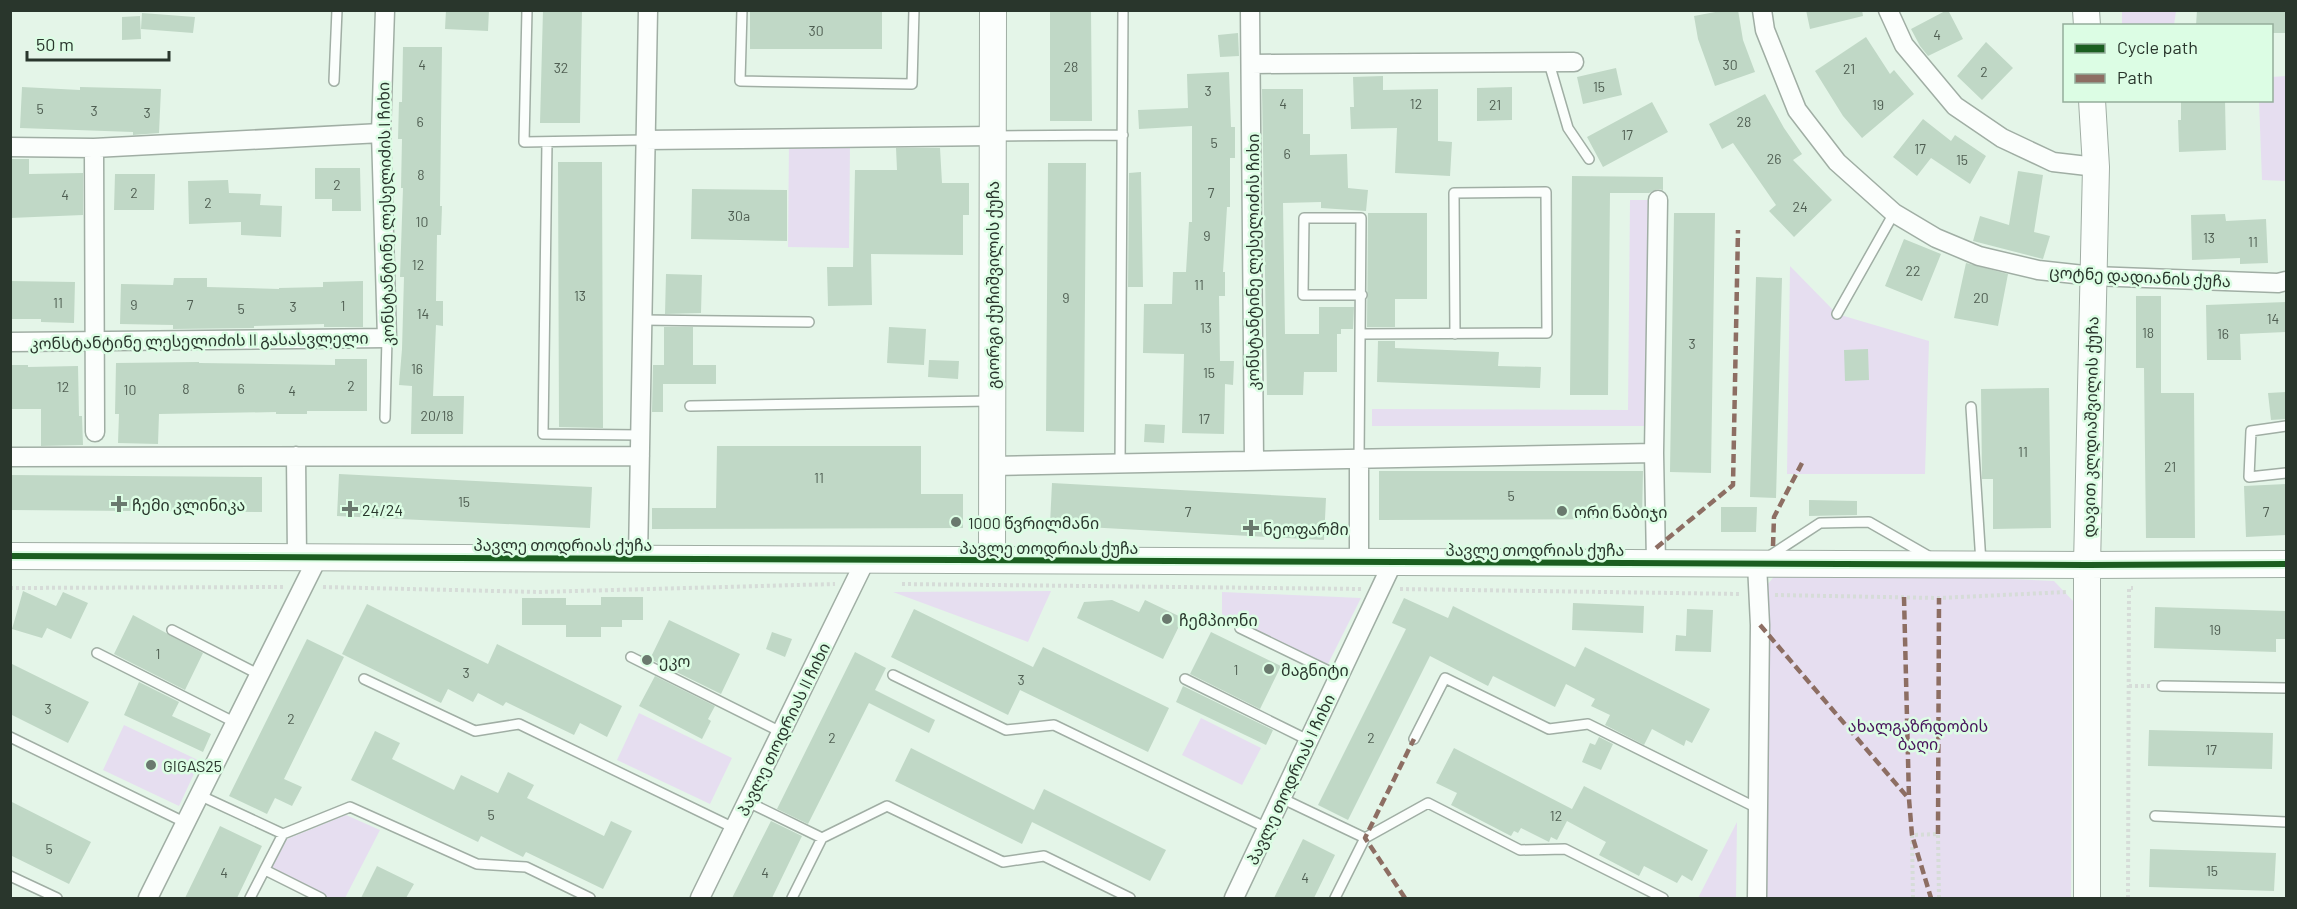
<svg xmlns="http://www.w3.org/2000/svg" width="2297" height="909" viewBox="0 0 2297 909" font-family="Barlow,'Noto Sans Georgian',sans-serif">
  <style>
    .green { fill: #e6def0 }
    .building { fill: #c0d8c6 }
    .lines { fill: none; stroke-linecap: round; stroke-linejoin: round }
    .lane-casing { stroke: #a0aea4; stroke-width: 12 }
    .street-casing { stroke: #a0aea4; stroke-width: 21 }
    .secondary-casing { stroke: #a0aea4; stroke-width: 28 }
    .path { stroke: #d6dcd8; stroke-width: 4; stroke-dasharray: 3 3; stroke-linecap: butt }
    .lane { stroke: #fbfefc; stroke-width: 9 }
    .street { stroke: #fbfefc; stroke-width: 18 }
    .secondary { stroke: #fbfefc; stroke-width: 26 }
    .quiet { stroke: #8d6e63; stroke-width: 4.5; stroke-dasharray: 9 4.5; stroke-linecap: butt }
    .cycleway-casing { stroke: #dcfde4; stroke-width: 10 }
    .cycleway { stroke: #1b5e20; stroke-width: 6 }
    .poi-dot { fill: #6a796e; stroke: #dcfde4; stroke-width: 2 }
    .labels { text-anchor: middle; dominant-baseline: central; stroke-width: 5; stroke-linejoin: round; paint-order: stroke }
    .number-label { font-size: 14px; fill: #4f5e52 }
    .street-label { font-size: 16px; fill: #29362c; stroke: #dcfde4 }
    .poi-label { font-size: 16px; fill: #29362c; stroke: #dcfde4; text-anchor: start }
    .park-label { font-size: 16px; fill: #46125a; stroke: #dcfde4 }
  </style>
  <rect width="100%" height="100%" fill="#e4f5e8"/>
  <!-- green -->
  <path class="green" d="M2122,11h54l-2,14 -52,1z
    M2286,76v105l-24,-1 -3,-79 13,-1v-23z
    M789,142l61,1 -1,105 -61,-1z
    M1630,200h20l-2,226h-276v-17l256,1z
    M1790,266l47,48 92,27 -4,133h-138z
    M1780,569l274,12 19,20 -2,297h-308l1,-309z
    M1051,591l-23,51 -135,-50z
    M1222,592l139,6 -33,66 -106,-48z
    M639,713l93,45 -22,46 -93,-44z
    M1201,718l60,30 -19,37 -60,-30z
    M124,725l76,36 -21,45 -76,-36z
    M346,815l34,15 -35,68h-19l-56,-27 17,-32z
    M1737,822l-1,76h-38z"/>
  <!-- building -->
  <path class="building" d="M446,10h43l-1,21 -43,-2z
    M543,10h39l-2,113h-40z
    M750,10h132v39h-132z
    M1050,10h41l1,111h-42z
    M1726,10h12l5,30 12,32 -40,14 -17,-47 -4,-23z
    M1806,10h56l1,6 -53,13z
    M1947,10h1l15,29 -35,17 -8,-10 -9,-17z
    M2197,10h89v23h-15v-7h-75z
    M142,13l53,4 -2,16 -52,-4z
    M140,16l1,23 -19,1v-23z
    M1238,33l1,23 -19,1 -2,-22z
    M1866,37l24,37 4,-4 20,24 -52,44 -19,-22 -28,-45z
    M1986,42l27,26 -31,32 -25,-24z
    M403,47h39l-2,159h2l-1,29h-4l-1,66h7v25l-7,-1 -3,71h31l-1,38h-52l1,-48 -13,-1 3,-36 2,-72h-4l3,-89h-2l1,-49h-4l1,-37h3z
    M1616,68l6,27 -39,9 -6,-27z
    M1229,72l2,55h4v31h-5v49h-3l-4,65h2v24h-6l1,65h14l-1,24 -8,-1 -1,50 -42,-1 2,-79 -41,-1 1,-49h28l1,-32h13l3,-50h3v-96l-53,3 -1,-19 50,-2 -1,-34z
    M1383,76v14l55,-1v52l14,1 -2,34 -55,-3 2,-45 -46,1 -1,-22h4l-1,-30z
    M22,87l58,3v-3l81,2 -2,44 -26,2v-3l-113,-4z
    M1512,87v33l-35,1v-33z
    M1262,89h41v45h7v21l37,-1 1,34 20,2 -2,21 -45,-3v-6l-38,1 2,131h34v-27h35l-1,22h-12v5h-4v38h-33l-1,23h-36z
    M1765,94l19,34 18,26 -9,6 39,40 -38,37 -25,-26 7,-6 -43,-62 -11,6 -13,-25z
    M2181,100h44l1,50 -47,2 -1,-32h3z
    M1652,102l16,30 -65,35 -16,-30z
    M1923,119l28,22 4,-6 31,21 -16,28 -39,-26 -14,18 -24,-19z
    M896,148h44l2,35h27v32h-6v40l-92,-1 1,51 -44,1 -1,-39h26l2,-97h42z
    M10,159h19v15l54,-1v42l-73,3z
    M558,162h44l1,266 -44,-1z
    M1048,163h38l-2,269 -38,-1z
    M315,168h45l1,43h-29v-12h-17z
    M2018,171l25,4 -9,57 16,4 -7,23 -70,-18 7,-25 29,9z
    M1141,172l2,115h-15l1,-114z
    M115,174h40l-1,36h-40z
    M1572,176l91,1v13l-5,-1 -9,4h-39l-2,202h-38z
    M228,180l1,13 32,1 -1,11 22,1 -1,31 -40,-2v-13l-52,2 -1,-43z
    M692,189l95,1v51l-96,-2z
    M1368,213h59v86h-32v28h-28z
    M1674,213h41l-4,260 -41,-1z
    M2225,214l1,7 40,-2 2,44 -28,1v-6l-48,2 -1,-45z
    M1904,239l37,15 -19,47 -37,-15z
    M1966,263l42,11 -10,52 -44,-8z
    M666,274l36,1 -1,38 -36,1z
    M1756,277l26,1 -6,220 -26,-1z
    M174,278h33v9l72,2v-1l44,-1v-5l40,-1v46h-39v-3l-70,2v2l-81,1v-4l-53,-1 1,-40 52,1z
    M10,281l65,1 -1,41 -33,-1v-3h-31z
    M2136,296h25v97h33l1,145h-49l-2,-170h-8z
    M2286,302v30l-46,2 1,26h-34l-1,-55z
    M664,327h29v38h23v19h-53v28h-11l1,-47h11z
    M889,327l37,2 -2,36 -37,-2z
    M1378,341h17v7l104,4 -1,14 43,1 -1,21 -163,-6z
    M1868,349l1,31 -24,1 -1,-31z
    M335,359h32v52h-60v3h-31v-2l-117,2 -1,30 -40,-1 1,-29h-4l1,-51 83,-1v1l136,2z
    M929,360l30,1 -1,18 -30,-2z
    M10,365h18v2l50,-1 1,50h3l1,29 -42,1v-37h-31z
    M2049,388l2,140 -58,1v-50h-11l-1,-90z
    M2286,392v27l-15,1 -3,-27z
    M1145,424l20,1 -1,18 -20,-1z
    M717,446h204v48h42v34l-311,1v-21h64z
    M1379,471h264l-1,48 -263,1z
    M339,474l253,13 -2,41 -253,-12z
    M10,475l252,2v35l-252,-2z
    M1052,483l274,15 -2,42 -274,-15z
    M2286,484v51l-40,2 -2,-51z
    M1809,500l48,1v14l-48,1z
    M1721,507h36l-1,25h-35z
    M23,591l33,15 7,-14 25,11 -17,36 -24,-11 -5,10 -30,-9z
    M601,597h42v23h-21v7h-21v10h-35v-12h-44v-27h44v7h35z
    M1404,598l44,20 5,-12 122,61 10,-20 125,62 -18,34 -6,-3 -2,6 -32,-17 -8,16 -39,-20 5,-10 -19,-9 4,-7 -29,-15 -11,23 -62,-31 -5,10 -58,-30 -82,164 -30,-15 88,-176 -14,-6z
    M1112,600l27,12 6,-12 38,18 -20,41 -86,-41 7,-16z
    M1573,603l71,3 -1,27 -71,-3z
    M367,604l121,60 9,-20 125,62 -15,31 -27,-14 -6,12 -68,-33 -3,4 -25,-13 -5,9 -25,-13 -7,14 -99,-49z
    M2155,607l131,4v28h-10v13l-122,-4z
    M914,609l119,58 10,-20 126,61 -21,44 -128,-62 -12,25 -117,-58z
    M1687,609l26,1 -2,42 -36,-1 1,-16 10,1z
    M133,615l70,38 -18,37 -71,-36z
    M669,620l71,34 -19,40 -71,-35z
    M772,632l20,7 -7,18 -19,-8z
    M1211,632l70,34 -21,43 -70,-35z
    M307,639l37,18 -60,122 18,8 -10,19 -17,-8 -8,16 -38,-18z
    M855,652l31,16 -11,22 60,30 -6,13 -60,-30 -61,121 -31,-15z
    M10,663l79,39 -21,41 -58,-29z
    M655,676l60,30 -7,13 3,2 -9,18 -63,-33z
    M139,682l40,20 -7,14 39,18 -8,18 -79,-37z
    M1183,686l90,44 -7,15 -90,-43z
    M2149,730l124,3 -1,36 -124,-3z
    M375,731l25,12 -8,16 62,31 7,-15 37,18 10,-21 26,13 -7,13 77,38 7,-15 21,10 -29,58 -77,-37 -3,5 -42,-21 -3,6 -127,-62z
    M1599,737l14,7 -12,26 -19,-8 8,-19 5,2z
    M911,748l123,62 10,-21 122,61 -16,31 -118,-59 -10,22 -127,-63z
    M1454,748l118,61 12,-23 124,64 -16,31 -10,-6 -5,8 -33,-17 -5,10 -40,-21 7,-13 -39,-21 -10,19 -6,-3 -2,5 -28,-14 -3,5 -4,-2 -3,5 -60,-31 6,-12 -21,-10z
    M10,801l81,41 -22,42 -59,-29z
    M771,821l31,15 -30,62h-40z
    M220,826l42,20 -25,52h-52z
    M1303,839l32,16 -21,43h-40z
    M2150,849l126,4 -2,38 -125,-4z
    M377,866l37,18 -8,14h-45z"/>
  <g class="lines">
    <defs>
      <path id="lane" d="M527,10l-3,132 121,-2
        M742,10l-2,71 172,3 2,-74
        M1549,63l19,65 21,31
        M334,81l3,-71
        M995,136l128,-1
        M547,142l-4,292 98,1
        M1837,314l57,-101
        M642,320l167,2
        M1361,334l186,-1 -1,-141 -92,1 1,141
        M690,406l300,-5
        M1971,407l10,156
        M385,418l2,-80
        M2286,426l-35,5 -2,46 37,-4
        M1359,459l2,-241h-57l-1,77h59
        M1120,464l3,-454
        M1768,557l52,-34 49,-1 61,35
        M1240,628l99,48
        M172,630l88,45
        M97,653l139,70
        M631,657l150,75
        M893,675l113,55 48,-5 213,103
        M364,679l111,52 44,-7 215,104
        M1185,679l123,61
        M2162,686l124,2
        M10,737l176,86
        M1414,739l31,-61 104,51 39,-5 169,84
        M199,795l84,39 67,-27 127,57 49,3 64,31
        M1281,798l84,40 -30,60
        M748,802l74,36 -30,60
        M2155,816l131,6
        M822,838l65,-32 116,56 41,-6 86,42
        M1365,838l63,-35 92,47 45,-1 98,49
        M265,870l56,28
        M10,876l47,22
        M250,898l33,-64"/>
      <path id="street" d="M1250,10l4,451
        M1762,10l3,20 32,80 40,52 57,51 42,25 43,18 59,14 55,6 185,7 8,-2
        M1888,10l16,35 51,61 47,32 51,24 43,5
        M1251,64l323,-2
        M645,140l347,-4
        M10,147l84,1 287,-15
        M94,148l1,284
        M10,342l377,-4 -6,-205 4,-123
        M296,456l1,101
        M10,457l630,-1
        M992,466l662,-13
        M638,558l10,-548
        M1359,562v-103
        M1656,563l-2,-110 4,-253
        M148,898l170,-341
        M700,898l166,-339
        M1234,898l159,-336
        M1757,898l3,-273 -3,-61"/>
      <path id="secondary" d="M2086,10l1,16
        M10,556l2077,9 199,-1
        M992,560l1,-550
        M2087,898v-333l9,-398 -4,-67"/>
    </defs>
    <!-- lane casing -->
    <use href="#lane" class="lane-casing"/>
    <!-- street casing -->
    <use href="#street" class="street-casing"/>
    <!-- secondary casing -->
    <use href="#secondary" class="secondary-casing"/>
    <!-- path -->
    <path class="path" d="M902,584l461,5
      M323,587l216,5 296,-8
      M10,588l273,-1
      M1400,589l341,5
      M1775,595l164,3 128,-6
      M2129,686h23
      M1913,898l-1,-63 26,-1 1,64
      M2128,898l1,-310h4"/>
    <!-- lane -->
    <use href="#lane" class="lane"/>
    <!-- street -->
    <use href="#street" class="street"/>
    <!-- secondary -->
    <use href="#secondary" class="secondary"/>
    <!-- quiet -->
    <path class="quiet" d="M1773,546l1,-29 28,-54
      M1656,548l77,-63 5,-255
      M1904,597l5,202 3,36 19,63
      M1760,625l149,174
      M1938,834l1,-236
      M1405,898l-40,-60 49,-99"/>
    <defs>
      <path id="cycleway" d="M10,556l2077,9 199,-1"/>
    </defs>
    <!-- cycleway casing -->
    <use href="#cycleway" class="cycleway-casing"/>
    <!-- cycleway -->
    <use href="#cycleway" class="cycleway"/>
  </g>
  <!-- markers -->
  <g class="poi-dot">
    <path d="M116 495h6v6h6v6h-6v6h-6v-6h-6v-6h6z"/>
    <path d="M347 500h6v6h6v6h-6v6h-6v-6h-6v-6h6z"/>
    <circle cx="1562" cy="511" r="6"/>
    <circle cx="956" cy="522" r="6"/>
    <path d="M1248 519h6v6h6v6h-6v6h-6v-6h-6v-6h6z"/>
    <circle cx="1167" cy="619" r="6"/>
    <circle cx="647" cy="660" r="6"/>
    <circle cx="1269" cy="669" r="6"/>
    <circle cx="151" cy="765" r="6"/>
  </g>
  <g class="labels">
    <!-- number labels -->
    <g class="number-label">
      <text x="816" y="30">30</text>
      <text x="1937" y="34">4</text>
      <text x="422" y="64">4</text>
      <text x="1730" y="64">30</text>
      <text x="1071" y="66">28</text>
      <text x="561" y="67">32</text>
      <text x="1849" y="68">21</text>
      <text x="1984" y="71">2</text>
      <text x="1599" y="86">15</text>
      <text x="1208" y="90">3</text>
      <text x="1283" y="103">4</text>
      <text x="1416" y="103">12</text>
      <text x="1495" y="104">21</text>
      <text x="1878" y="104">19</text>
      <text x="40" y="108">5</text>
      <text x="94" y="110">3</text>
      <text x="147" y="112">3</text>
      <text x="420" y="121">6</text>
      <text x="1744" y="121">28</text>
      <text x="1627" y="134">17</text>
      <text x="1214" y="142">5</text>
      <text x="1920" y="148">17</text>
      <text x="1287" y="153">6</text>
      <text x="1774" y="158">26</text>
      <text x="1962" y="159">15</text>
      <text x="421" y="174">8</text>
      <text x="337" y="184">2</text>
      <text x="134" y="192">2</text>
      <text x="1211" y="192">7</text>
      <text x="65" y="194">4</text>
      <text x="208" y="202">2</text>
      <text x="1800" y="206">24</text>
      <text x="739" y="215">30a</text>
      <text x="422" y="221">10</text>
      <text x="1207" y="235">9</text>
      <text x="2209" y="237">13</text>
      <text x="2253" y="241">11</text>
      <text x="418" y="264">12</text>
      <text x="1913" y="270">22</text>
      <text x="1199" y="284">11</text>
      <text x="580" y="295">13</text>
      <text x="1066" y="297">9</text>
      <text x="1981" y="297">20</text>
      <text x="58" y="302">11</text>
      <text x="134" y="304">9</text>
      <text x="190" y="304">7</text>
      <text x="343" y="305">1</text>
      <text x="293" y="306">3</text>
      <text x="241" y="308">5</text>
      <text x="423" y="313">14</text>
      <text x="2273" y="318">14</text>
      <text x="1206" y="327">13</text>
      <text x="2148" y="332">18</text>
      <text x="2223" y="333">16</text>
      <text x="1692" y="343">3</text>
      <text x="417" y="368">16</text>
      <text x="1209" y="372">15</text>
      <text x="351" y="385">2</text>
      <text x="63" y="386">12</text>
      <text x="186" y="388">8</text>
      <text x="241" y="388">6</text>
      <text x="130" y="389">10</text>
      <text x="292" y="390">4</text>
      <text x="437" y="415">20/18</text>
      <text x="1204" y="418">17</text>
      <text x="2023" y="451">11</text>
      <text x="2170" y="466">21</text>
      <text x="819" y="477">11</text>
      <text x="1511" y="495">5</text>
      <text x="464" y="501">15</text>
      <text x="1188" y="511">7</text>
      <text x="2266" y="511">7</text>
      <text x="2215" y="629">19</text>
      <text x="158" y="653">1</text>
      <text x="1236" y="669">1</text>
      <text x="466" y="672">3</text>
      <text x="1021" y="679">3</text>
      <text x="48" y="708">3</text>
      <text x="291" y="718">2</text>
      <text x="832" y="737">2</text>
      <text x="1371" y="737">2</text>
      <text x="2211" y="749">17</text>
      <text x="491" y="814">5</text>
      <text x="1556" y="815">12</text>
      <text x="49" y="848">5</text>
      <text x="2212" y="870">15</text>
      <text x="224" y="872">4</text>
      <text x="765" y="872">4</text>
      <text x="1305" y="877">4</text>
    </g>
    <!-- street labels -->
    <g class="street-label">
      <text transform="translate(385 214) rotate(-91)">კონსტანტინე ლესელიძის I ჩიხი</text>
      <text transform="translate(1252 262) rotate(-90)">კონსტანტინე ლესელიძის ჩიხი</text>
      <text transform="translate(2140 276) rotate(3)">ცოტნე დადიანის ქუჩა</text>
      <text transform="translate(992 285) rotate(-90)">გიორგი ქუჩიშვილის ქუჩა</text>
      <text transform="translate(199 340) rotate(-1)">კონსტანტინე ლესელიძის II გასასვლელი</text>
      <text transform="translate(2090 427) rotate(-89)">დავით კლდიაშვილის ქუჩა</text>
      <text x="563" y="544">პავლე თოდრიას ქუჩა</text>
      <text x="1049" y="547">პავლე თოდრიას ქუჩა</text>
      <text x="1535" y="549">პავლე თოდრიას ქუჩა</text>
      <text transform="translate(783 729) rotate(-64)">პავლე თოდრიას II ჩიხი</text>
      <text transform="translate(1290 779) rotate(-65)">პავლე თოდრიას I ჩიხი</text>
    </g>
    <!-- poi labels -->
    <g class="poi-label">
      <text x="132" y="504">ჩემი კლინიკა</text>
      <text x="362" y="509">24/24</text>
      <text x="1574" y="511">ორი ნაბიჯი</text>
      <text x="968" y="522">1000 წვრილმანი</text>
      <text x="1263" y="528">ნეოფარმი</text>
      <text x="1179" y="619">ჩემპიონი</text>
      <text x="659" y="660">ეკო</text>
      <text x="1281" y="669">მაგნიტი</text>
      <text x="163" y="765">GIGAS25</text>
    </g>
    <!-- park labels -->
    <g class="park-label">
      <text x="1918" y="725">ახალგაზრდობის<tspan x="1918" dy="18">ბაღი</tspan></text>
    </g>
  </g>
  <!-- border -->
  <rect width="2297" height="909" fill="none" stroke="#29362c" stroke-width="24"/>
  <!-- legend -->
  <rect x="2063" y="24" width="210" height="78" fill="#dcfde4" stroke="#94ad9a" stroke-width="1.5"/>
  <rect x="2075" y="44" width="30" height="9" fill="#1b5e20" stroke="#94ad9a" stroke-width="1.5"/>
  <text x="2117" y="54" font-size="18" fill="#29362c">Cycle path</text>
  <rect x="2075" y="74" width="30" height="9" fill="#8d6e63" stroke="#94ad9a" stroke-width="1.5"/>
  <text x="2117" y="84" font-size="18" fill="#29362c">Path</text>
  <!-- scale -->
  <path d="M27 51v9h142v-9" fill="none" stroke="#29362c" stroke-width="3"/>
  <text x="36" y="51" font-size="18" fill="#29362c" stroke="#dcfde4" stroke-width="4.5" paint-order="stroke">50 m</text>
</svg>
